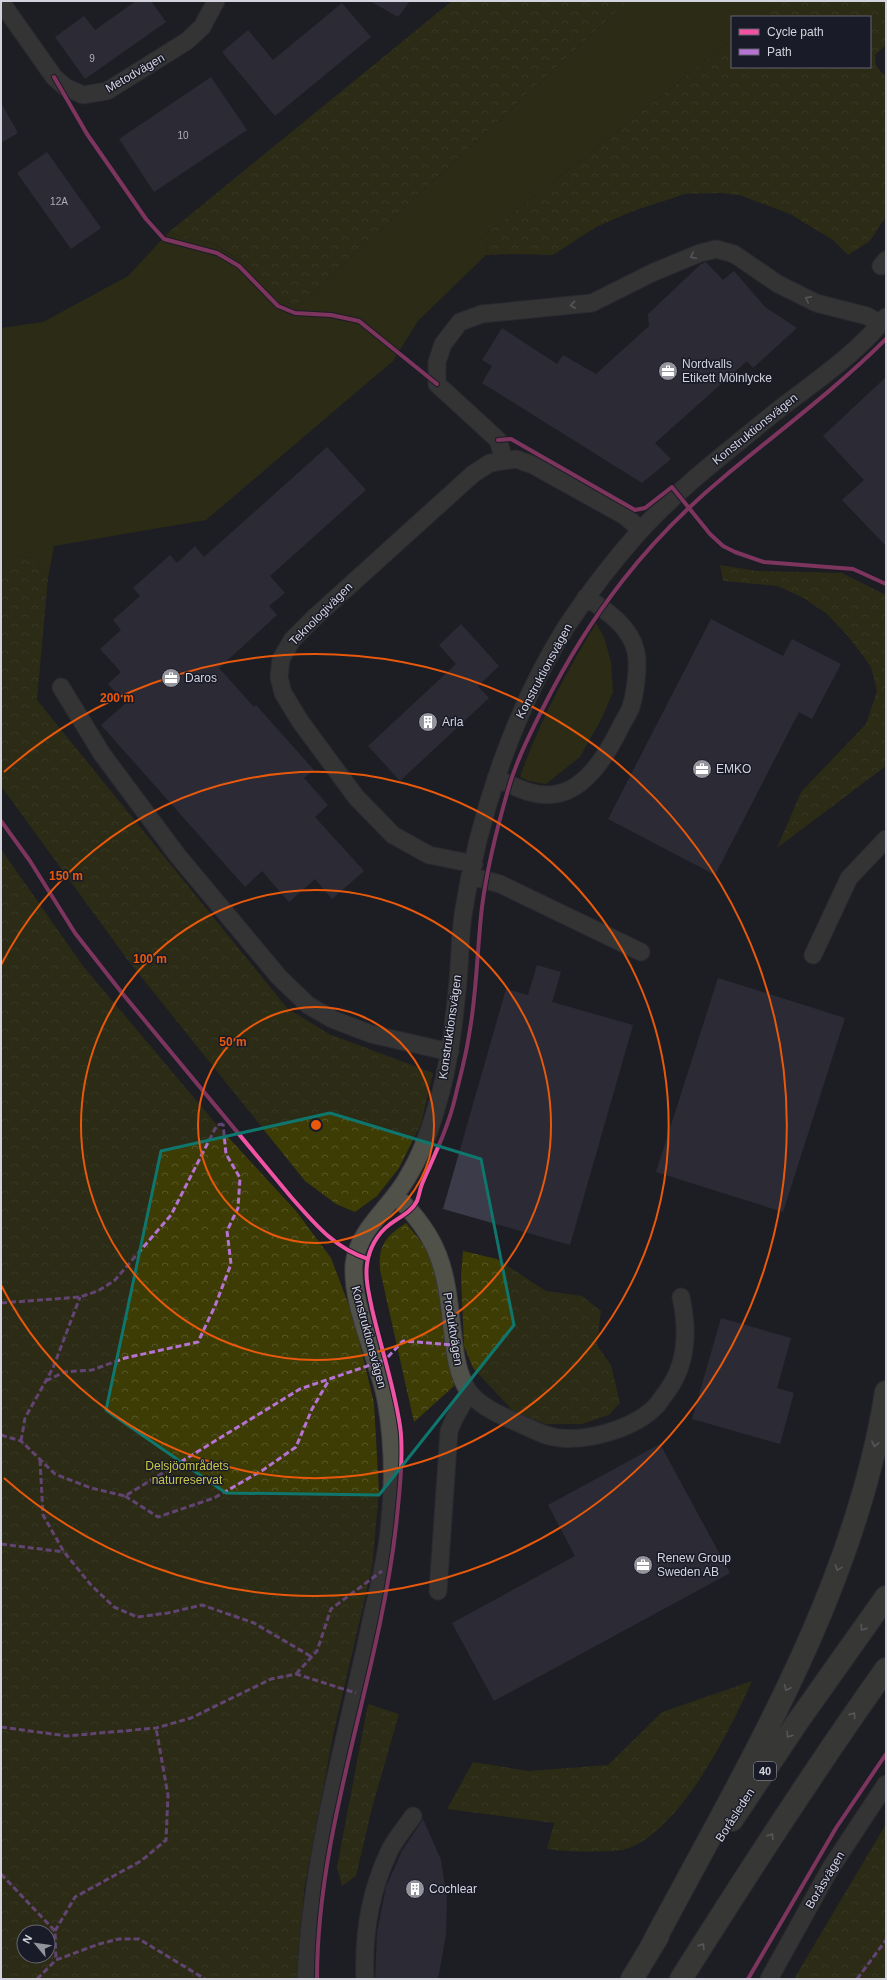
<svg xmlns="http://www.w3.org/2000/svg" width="887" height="1980" viewBox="0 0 887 1980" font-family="Helvetica,sans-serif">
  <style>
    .green { fill: #3d3c05 }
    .forest { fill: url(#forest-crowns); fill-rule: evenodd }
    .building { fill: #3c3b4a }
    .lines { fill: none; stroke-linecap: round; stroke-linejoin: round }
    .minor-casing { stroke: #38383d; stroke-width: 19 }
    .highway-casing { stroke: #38383d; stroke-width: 24 }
    .minor { stroke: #505148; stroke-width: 17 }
    .highway { stroke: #58584b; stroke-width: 22 }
    .quiet { stroke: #b673d3; stroke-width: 3; stroke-dasharray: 6 3; stroke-linecap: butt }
    .cycleway-casing { stroke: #1a1b28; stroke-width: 6 }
    .cycleway { stroke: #f153a3; stroke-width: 4 }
    .oneway { stroke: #98999a }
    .oneway2 { stroke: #9c9c9b }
    .marked { fill: none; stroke: #0f766e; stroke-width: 3; stroke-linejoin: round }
    .ring { fill: none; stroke: #e8590c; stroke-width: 2 }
    .labels { text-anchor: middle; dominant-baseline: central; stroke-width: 3; stroke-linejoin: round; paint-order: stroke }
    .number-label { font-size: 10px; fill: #adaeb8 }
    .shield { fill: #1a1b28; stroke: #9c9ca7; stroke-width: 1 }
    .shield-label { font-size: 11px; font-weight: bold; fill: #d3d4dd }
    .street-label { font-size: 12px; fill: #d3d4dd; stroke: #1a1b28 }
    .poi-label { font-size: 12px; fill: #d3d4dd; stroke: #1a1b28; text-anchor: start }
    .park-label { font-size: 12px; fill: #c8c649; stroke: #1a1b28 }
    .centre { fill: #e8590c; stroke: #1a1b28; stroke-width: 2 }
    .ring-label { font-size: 12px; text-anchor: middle; font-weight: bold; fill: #e8590c; stroke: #1a1b28; stroke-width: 3; stroke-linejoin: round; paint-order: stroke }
  </style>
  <defs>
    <pattern id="forest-crowns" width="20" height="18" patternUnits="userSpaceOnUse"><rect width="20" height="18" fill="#3d3c05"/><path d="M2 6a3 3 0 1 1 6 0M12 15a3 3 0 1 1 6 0" fill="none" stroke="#585729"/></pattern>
  </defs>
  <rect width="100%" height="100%" fill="#1e1e24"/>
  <!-- green -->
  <path class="green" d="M628,1h151l-20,16h-27v22l-146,117 -98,76 -2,23 -68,66 -25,40 -187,159 -152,26 -6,32 -13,-19 -19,-4 -15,14v-241l42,-6 85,-46 41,-44 11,5 32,6 43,27 20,24 21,14z
    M596,623l8,14 7,25 2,30 -11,26 -22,39 -34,27 -17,-3 -9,-4c19,-55 46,-104 76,-154z"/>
  <!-- forest -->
  <path class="forest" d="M452,1h176l-332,307 -21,-14 -20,-24 -42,-27 -33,-6 -11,-5z
    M779,1h107v44l-11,10 1,11 10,11v139l-16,25 -22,14 -15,-15 -43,-26 -51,-19 -21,-2 -33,1 -52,17 -37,16 -43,28 -37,-1 -30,1 2,-23 98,-76 146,-117v28h138v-50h-111z
    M16,555l19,4 13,19 -11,122 250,308 42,26 104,39 -12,51 -22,44 -22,28 -22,16 -19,-8 -31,-23 -178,-222 -126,-173v-217z
    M720,565l37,6 85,2 44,22v171l-109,82 24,-56 65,-68 11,-33 -6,-24 -23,-31 -22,-23 -24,-16 -25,-11 -54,-5z
    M1,849l82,117 134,159 79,86 35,47 23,61 20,84 5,89 -7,76 -38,163 -30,159 -6,89h-297zM24,1932h24v24h-24z
    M406,1223l26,32 9,37 13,94 -40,36 -34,-152c-2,-25 6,-34 26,-47z
    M463,1251l34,8 49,32 36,5 19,15 -4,34 14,20 9,38 -11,12 -27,9h-36l-32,-12 -41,-44 -9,-22 -3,-70z
    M752,1681c-22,49 -73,154 -129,169 -6,1 -13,1 -18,1 -20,1 -38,1 -58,-2l7,-26 -107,-14 26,-47 55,9 80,-6 54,-53z
    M368,1704l31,10 -27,94 -16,68 -14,10 -5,-19z
    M886,1824v155h-92z"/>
  <!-- building -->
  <path class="building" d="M136,1h15l15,21 -81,57 -30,-42 29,-21 11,14z
    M370,1h40l-12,16z
    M342,3l29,34 -96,79 -53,-64 26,-22 25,30z
    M211,77l36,53 -93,62 -35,-53z
    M1,103l17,30 -17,10z
    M47,152l54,76 -30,21 -54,-76z
    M706,262l17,18 11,-9 31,36 32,21 -44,40 -6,-7 -92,82 16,16 -29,24 -160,-100 10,-17 -10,-6 20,-32 55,36 6,-9 33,19 53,-48 -1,-12 53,-50z
    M886,377v169l-44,-46 22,-20 -41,-44z
    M327,447l39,43 -96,86 15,17 -16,13 8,9 -58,53 35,39 2,-2 58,65 -10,8 24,27 -13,12 49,54 -32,28 -17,-20 -26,23 -27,-31 -17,16 -144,-162 25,-22 -18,-19 13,-12 -21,-23 21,-19 -8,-10 27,-24 -7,-8 37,-33 7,8 18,-17 9,11z
    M711,619l72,37 9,-17 49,25 -29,55 -13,-7 -84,163 -107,-56z
    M461,624l38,42 -21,20 11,12 -89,83 -32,-35 88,-82 -17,-19z
    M537,965l24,7 -9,30 81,23 -63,220 -127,-36 63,-220 22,6z
    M718,978l127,40 -62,194 -127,-40z
    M721,1318l70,20 -14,50 17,5 -14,51 -88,-25z
    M660,1444l70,129 -236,128 -42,-78 123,-67 -27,-51z
    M423,1819l18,41 6,39 -1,35 -7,40 -2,5h-62l2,-47 9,-45 16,-36z"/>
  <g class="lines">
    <defs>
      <path id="minor" d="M1,2l53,75 11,10 18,8 24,-4 80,-50 15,-14 14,-26
        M881,266l5,-6
        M504,460l-6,-20 -61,-56v-22l6,-18 17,-22 22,-8 110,-11 62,-31 46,-19 16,-4 18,5 44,30 38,19 51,13 13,8
        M61,687l41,67 76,102 101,121 29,28 24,14 39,15 79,18
        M496,778c19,9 39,20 60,16 31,-5 53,-43 65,-68 3,-6 8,-13 10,-19 4,-13 8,-41 5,-55 -5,-25 -29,-41 -50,-55
        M474,864l-45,-9 -36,-20 -37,-38 -56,-76 -17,-28 -4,-16 2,-18 11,-19 24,-24 157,-142 17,-11 26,-4 17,6 92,51 16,14
        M471,876l29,8 141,68
        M813,955l36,-77 37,-39
        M396,1196c44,42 50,73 56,132 3,22 4,45 17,64 10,13 30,23 45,29 14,6 31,16 46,17 30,3 76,-10 97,-33 4,-5 7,-10 11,-15 20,-28 20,-61 13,-93
        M438,1591l11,-160 6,-14 14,-25
        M306,1979c5,-119 38,-233 63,-348 6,-31 15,-61 19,-92 6,-46 6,-93 -2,-139 -8,-42 -35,-94 -32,-136 4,-35 37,-57 53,-86 13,-21 22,-45 29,-69 13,-41 18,-86 22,-128 2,-22 2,-44 5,-66 15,-98 50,-203 103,-288 22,-33 47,-66 74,-96 39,-43 88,-80 133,-117 38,-30 83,-59 113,-97
        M365,1979c-2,-43 5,-86 23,-125 6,-14 17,-26 25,-38
        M769,1979l61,-110 56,-85"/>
      <path id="highway" d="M732,1820l64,-96 90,-127
        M650,1949c94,-178 204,-355 236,-557
        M632,1979l26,-43
        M681,1979c66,-105 133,-209 205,-310"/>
    </defs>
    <!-- minor casing -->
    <use href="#minor" class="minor-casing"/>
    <!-- highway casing -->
    <use href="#highway" class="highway-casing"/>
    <!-- minor -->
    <use href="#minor" class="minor"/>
    <!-- highway -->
    <use href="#highway" class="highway"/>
    <!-- quiet -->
    <path class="quiet" d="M1,1303l79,-6 18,-6 17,-11 56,-65 46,-90 6,-1 3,-3
      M46,1381l18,-9 28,-2 33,-12 73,-16 17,-36 16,-42 -4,-33 11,-23 2,-30 -14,-24 -3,-30
      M1,1435l20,6 34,33 36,14 34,8 175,-107 85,-29 18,-19 51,4
      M21,1441l4,-23 28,-50 27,-71
      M40,1460l3,55 21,37 27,33 23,22 23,10 31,-4 34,-8 52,18 58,34
      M125,1496l33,21 56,-19 49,-28 33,-23 16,-38 17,-29
      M1,1544l63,8
      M296,1674l21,-23 14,-42 51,-38
      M1,1727l66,9 89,-8 35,-10 80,-39 25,-5 60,19
      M1,1874l54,57 1,29
      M55,1931l20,-34 66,-36 25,-21 2,-45 -12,-67
      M37,1979l19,-19 43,-16 20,-5h20l66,40
      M857,1979l29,-39"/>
    <defs>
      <path id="cycleway" d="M54,77l33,57 59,85 18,20 53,14 22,13 39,40 17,7 36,2 28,6 78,63
        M498,440l13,-1 124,71 10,-2 27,-21 38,47 13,12 12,6 29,10 89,7 33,15
        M1,821l29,40 45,72 47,60 169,204c23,26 43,51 77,62
        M317,1979c0,-153 62,-301 79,-453 3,-28 8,-73 4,-100 -6,-40 -19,-78 -28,-117 -3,-15 -7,-30 -5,-45 2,-15 10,-30 22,-39 10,-8 22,-12 28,-24 2,-5 3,-12 5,-17 12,-28 26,-56 33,-86 5,-21 11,-42 14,-63 8,-42 8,-86 13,-128 5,-39 15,-79 26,-117 8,-29 23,-58 36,-84 46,-91 102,-165 181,-230 54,-45 111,-87 161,-137
        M748,1979l88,-151 50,-74"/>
    </defs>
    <!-- cycleway casing -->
    <use href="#cycleway" class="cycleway-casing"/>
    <!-- cycleway -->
    <use href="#cycleway" class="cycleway"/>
  </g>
  <!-- one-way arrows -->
  <defs><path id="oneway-chevron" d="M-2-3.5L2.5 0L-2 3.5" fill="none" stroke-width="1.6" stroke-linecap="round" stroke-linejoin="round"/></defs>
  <g class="oneway">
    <use href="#oneway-chevron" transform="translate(693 256) rotate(154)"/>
    <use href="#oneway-chevron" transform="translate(808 299) rotate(-154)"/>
    <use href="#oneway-chevron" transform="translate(573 305) rotate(174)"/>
  </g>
  <g class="oneway2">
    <use href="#oneway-chevron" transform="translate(875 1444) rotate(102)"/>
    <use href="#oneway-chevron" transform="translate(838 1568) rotate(111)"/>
    <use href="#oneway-chevron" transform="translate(863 1628) rotate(125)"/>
    <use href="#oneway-chevron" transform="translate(787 1688) rotate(115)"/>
    <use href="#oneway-chevron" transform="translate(853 1715) rotate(-55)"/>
    <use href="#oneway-chevron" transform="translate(789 1735) rotate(123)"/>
    <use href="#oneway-chevron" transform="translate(771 1836) rotate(-56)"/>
    <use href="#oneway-chevron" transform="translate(702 1946) rotate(-58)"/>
  </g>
  <!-- marked area -->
  <path d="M0 0H887V1980H0ZM330,1113l151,46 33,166 -135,170 -153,-2 -120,-83 55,-259z" fill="#1e1e24" fill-opacity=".55" fill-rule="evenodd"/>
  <path class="marked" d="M330,1113l151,46 33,166 -135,170 -153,-2 -120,-83 55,-259z"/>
  <!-- distance rings -->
  <g class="ring">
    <circle cx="316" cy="1125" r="118"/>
    <circle cx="316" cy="1125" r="235"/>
    <path d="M1 965A353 353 0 1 1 1 1285"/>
    <path d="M4 772A471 471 0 1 1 4 1478"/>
  </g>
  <!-- icons -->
  <defs>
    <symbol id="office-disc" viewBox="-11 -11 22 22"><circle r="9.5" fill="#94949c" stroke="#1a1b28"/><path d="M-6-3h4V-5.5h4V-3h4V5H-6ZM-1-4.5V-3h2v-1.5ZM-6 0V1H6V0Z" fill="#fff"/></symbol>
    <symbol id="building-disc" viewBox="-11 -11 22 22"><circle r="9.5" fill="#94949c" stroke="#1a1b28"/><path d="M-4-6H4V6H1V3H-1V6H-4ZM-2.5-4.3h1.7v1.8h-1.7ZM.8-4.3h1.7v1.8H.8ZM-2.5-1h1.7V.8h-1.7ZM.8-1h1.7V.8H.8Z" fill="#fff"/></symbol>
  </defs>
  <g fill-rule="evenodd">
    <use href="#office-disc" x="657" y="360" width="22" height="22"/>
    <use href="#office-disc" x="160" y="667" width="22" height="22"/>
    <use href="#building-disc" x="417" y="711" width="22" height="22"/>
    <use href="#office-disc" x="691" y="758" width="22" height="22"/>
    <use href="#office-disc" x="632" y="1554" width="22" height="22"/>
    <use href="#building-disc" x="404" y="1878" width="22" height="22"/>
  </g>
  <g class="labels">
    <!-- number labels -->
    <g class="number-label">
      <text x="92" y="58">9</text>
      <text x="183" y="135">10</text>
      <text x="59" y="201">12A</text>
    </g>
    <!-- shield labels -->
    <rect class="shield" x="754" y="1762" width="22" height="18" rx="3"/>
    <g class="shield-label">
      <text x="765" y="1771">40</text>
    </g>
    <!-- street labels -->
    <g class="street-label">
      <text transform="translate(135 73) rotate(-30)">Metodvägen</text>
      <text transform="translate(755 429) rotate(-39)">Konstruktionsvägen</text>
      <text transform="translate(321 614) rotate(-45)">Teknologivägen</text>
      <text transform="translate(544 671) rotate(-62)">Konstruktionsvägen</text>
      <text transform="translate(450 1027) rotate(-82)">Konstruktionsvägen</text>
      <text transform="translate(453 1329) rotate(81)">Produktvägen</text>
      <text transform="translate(369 1337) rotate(75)">Konstruktionsvägen</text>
      <text transform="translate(735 1815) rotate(-57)">Boråsleden</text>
      <text transform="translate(825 1880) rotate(-59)">Boråsvägen</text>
    </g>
    <!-- poi labels -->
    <g class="poi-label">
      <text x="682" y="364">Nordvalls<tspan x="682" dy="14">Etikett Mölnlycke</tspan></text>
      <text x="185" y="678">Daros</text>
      <text x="442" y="722">Arla</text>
      <text x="716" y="769">EMKO</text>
      <text x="657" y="1558">Renew Group<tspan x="657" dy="14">Sweden AB</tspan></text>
      <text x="429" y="1889">Cochlear</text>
    </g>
    <!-- park labels -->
    <g class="park-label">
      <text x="187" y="1466">Delsjöområdets<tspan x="187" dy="14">naturreservat</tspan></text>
    </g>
  </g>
  <circle cx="316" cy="1125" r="6" class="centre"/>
  <g class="ring-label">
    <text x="117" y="702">200 m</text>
    <text x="66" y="880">150 m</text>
    <text x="150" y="963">100 m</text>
    <text x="233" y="1046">50 m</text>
  </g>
  <!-- border -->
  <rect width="887" height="1980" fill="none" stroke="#d3d4dd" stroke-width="4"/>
  <!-- legend -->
  <rect x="731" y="16" width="140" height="52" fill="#1a1b28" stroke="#646570"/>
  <rect x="739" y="29" width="20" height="6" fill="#f153a3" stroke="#646570"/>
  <text x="767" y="36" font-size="12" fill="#d3d4dd">Cycle path</text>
  <rect x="739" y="49" width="20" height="6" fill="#b673d3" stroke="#646570"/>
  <text x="767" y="56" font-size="12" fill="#d3d4dd">Path</text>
  <!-- north arrow -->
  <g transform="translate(36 1944) rotate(299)"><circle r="19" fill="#1a1b28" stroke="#646570"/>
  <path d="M0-3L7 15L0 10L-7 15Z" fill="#94949c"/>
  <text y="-6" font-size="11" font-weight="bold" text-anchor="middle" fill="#d3d4dd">N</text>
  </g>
</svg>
